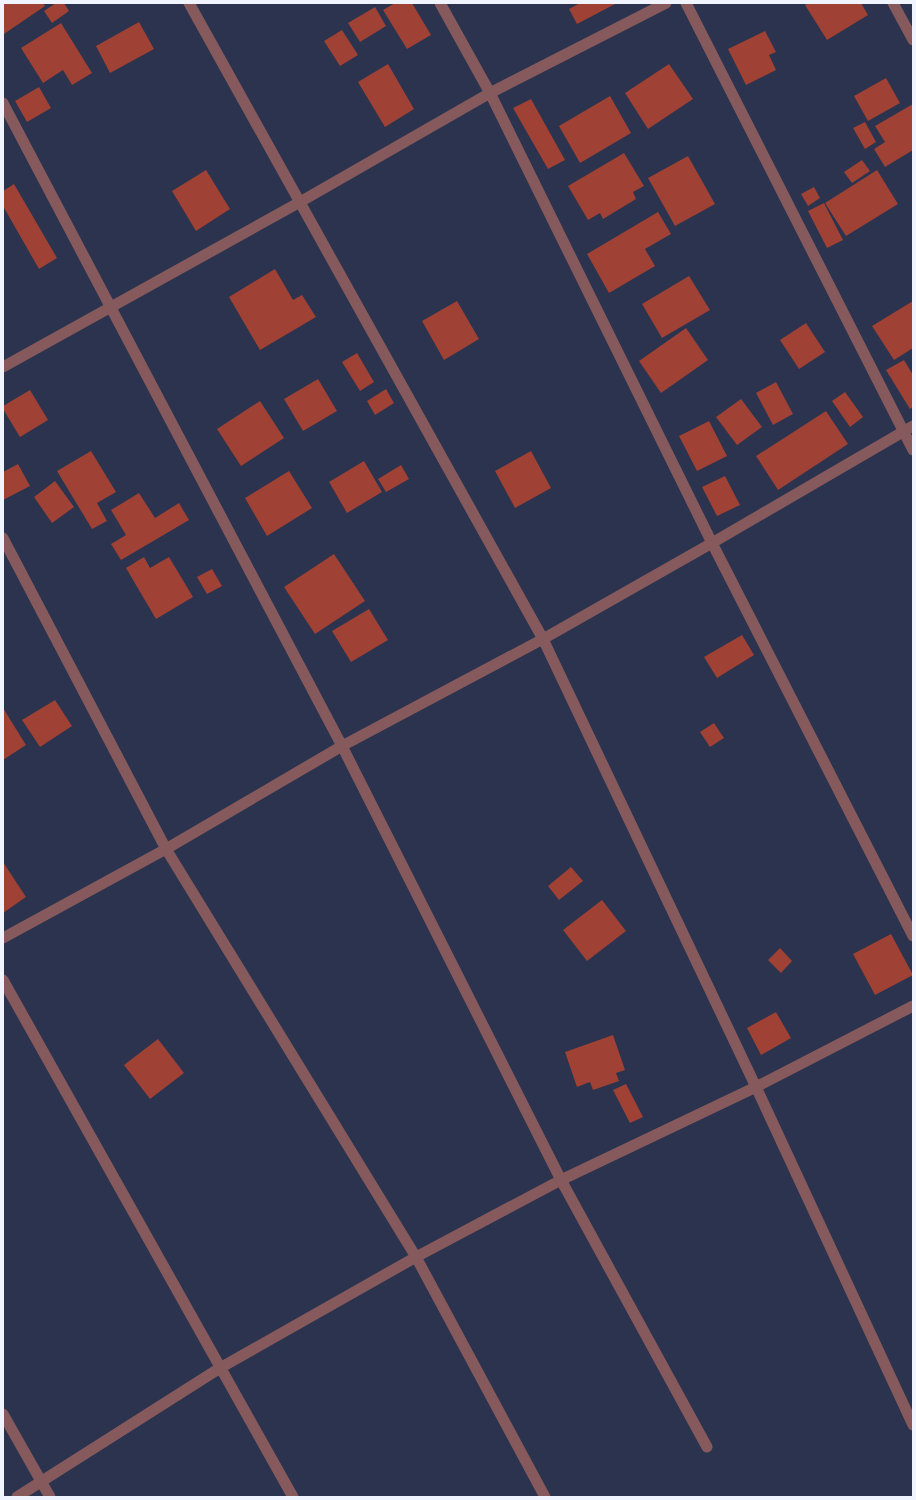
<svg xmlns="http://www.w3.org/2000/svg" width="916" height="1500" viewBox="0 0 916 1500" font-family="'Crimson Pro',serif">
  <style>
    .building { fill: #9f4134 }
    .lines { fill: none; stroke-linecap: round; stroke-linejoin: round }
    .minor { stroke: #865a5c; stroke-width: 11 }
  </style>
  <rect width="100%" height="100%" fill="#2b334e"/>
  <!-- building -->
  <path class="building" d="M3,3h40l2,3 -41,28z
    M56,3h8l5,8 -17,12 -8,-12z
    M395,3h17l19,32 -24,14 -24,-39z
    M580,3h37l-40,21 -8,-15z
    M808,3h53l7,12 -41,25 -22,-35z
    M375,7l11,19 -26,16 -12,-19z
    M139,22l15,27 -44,24 -14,-27z
    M61,23l31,50 -20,12 -9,-15 -20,13 -22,-35z
    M342,30l16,25 -18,11 -16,-25z
    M765,31l11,21 -7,3 7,15 -30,15 -18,-36z
    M388,64l26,45 -29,18 -27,-45z
    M669,64l24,35 -45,30 -23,-36z
    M886,78l14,25 -32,18 -14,-25z
    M39,87l12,21 -24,14 -12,-21z
    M610,96l21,37 -51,30 -21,-37z
    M531,99l34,61 -17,9 -35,-61z
    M913,104v46l-28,17 -11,-18 11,-7 -10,-16z
    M865,122l11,20 -11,7 -12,-21z
    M624,153l20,33 -11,6 3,7 -33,20 -3,-6 -12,7 -20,-34z
    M688,156l27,48 -40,22 -27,-48z
    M862,160l8,11 -18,12 -8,-11z
    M206,170l24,39 -34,22 -24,-40z
    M877,170l21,34 -52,32 -21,-33z
    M14,184l43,74 -18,11 -36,-63v-15z
    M814,187l6,11 -12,8 -7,-12z
    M824,203l19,37 -16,8 -19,-37z
    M658,212l13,22 -26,15 10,17 -46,27 -22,-39z
    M275,269l18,31 9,-5 14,22 -56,33 -31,-53z
    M689,276l21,34 -48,28 -20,-34z
    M457,301l22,38 -35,21 -22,-39z
    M913,301v47l-19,12 -22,-34z
    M806,323l19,29 -26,17 -19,-29z
    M686,328l22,32 -47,33 -22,-32z
    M357,353l17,29 -14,9 -18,-29z
    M904,360l9,15v32l-3,2 -24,-39z
    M318,379l19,32 -34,20 -19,-32z
    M776,382l17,32 -20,11 -17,-32z
    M386,389l8,14 -19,12 -8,-14z
    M30,390l18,30 -28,17 -17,-28v-3z
    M845,392l18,25 -13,10 -18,-26z
    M741,399l21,28 -25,18 -21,-28z
    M260,401l24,37 -43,28 -24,-37z
    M826,411l22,33 -70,46 -22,-34z
    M709,421l18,35 -30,15 -18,-35z
    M91,451l25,41 -19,11 10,18 -15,8 -35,-58z
    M531,451l20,37 -36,20 -20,-37z
    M364,461l18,31 -35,21 -18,-31z
    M18,464l12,22 -27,14v-28z
    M401,465l8,14 -23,13 -8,-13z
    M289,471l23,37 -45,28 -22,-38z
    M725,476l15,29 -23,11 -15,-29z
    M55,481l19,26 -22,16 -18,-26z
    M139,493l16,25 24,-15 10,17 -68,40 -10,-16 15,-9 -15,-25z
    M334,554l31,47 -50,33 -31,-47z
    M144,557l6,11 19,-11 24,40 -37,22 -30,-51z
    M212,569l10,17 -15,8 -10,-17z
    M369,609l19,31 -37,22 -19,-31z
    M742,635l12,20 -37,23 -13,-21z
    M55,700l17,26 -32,21 -18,-27z
    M3,708l23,37 -23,15z
    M714,723l10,15 -14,9 -10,-15z
    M3,862l23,35 -23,16z
    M571,867l12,14 -24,19 -11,-14z
    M602,900l24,31 -39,30 -24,-31z
    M891,934l22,41 -38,20 -22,-41z
    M780,948l12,13 -11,12 -13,-13z
    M776,1012l15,26 -30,17 -14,-27z
    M613,1035l12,35 -9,3 3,8 -26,9 -3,-8 -13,5 -12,-35z
    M158,1039l26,34 -34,26 -26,-34z
    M626,1084l17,33 -13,6 -17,-33z"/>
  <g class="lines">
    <!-- minor -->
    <path class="minor" d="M189,3l354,636 213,448 157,338
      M440,3l50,90 222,450 201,393
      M686,3l227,447
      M893,3l20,37
      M3,103l339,643 219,434 146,267
      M3,367l297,-165 190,-109 176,-90
      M3,538l163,311 250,408 129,240
      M3,938l163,-89 176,-103 201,-107 169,-96 201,-117
      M3,980l290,517
      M3,1414l47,83
      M17,1497l203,-129 196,-111 145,-77 195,-93 157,-81"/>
  </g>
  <!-- border -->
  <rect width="916" height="1500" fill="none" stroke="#f0f4fe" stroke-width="8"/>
</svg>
